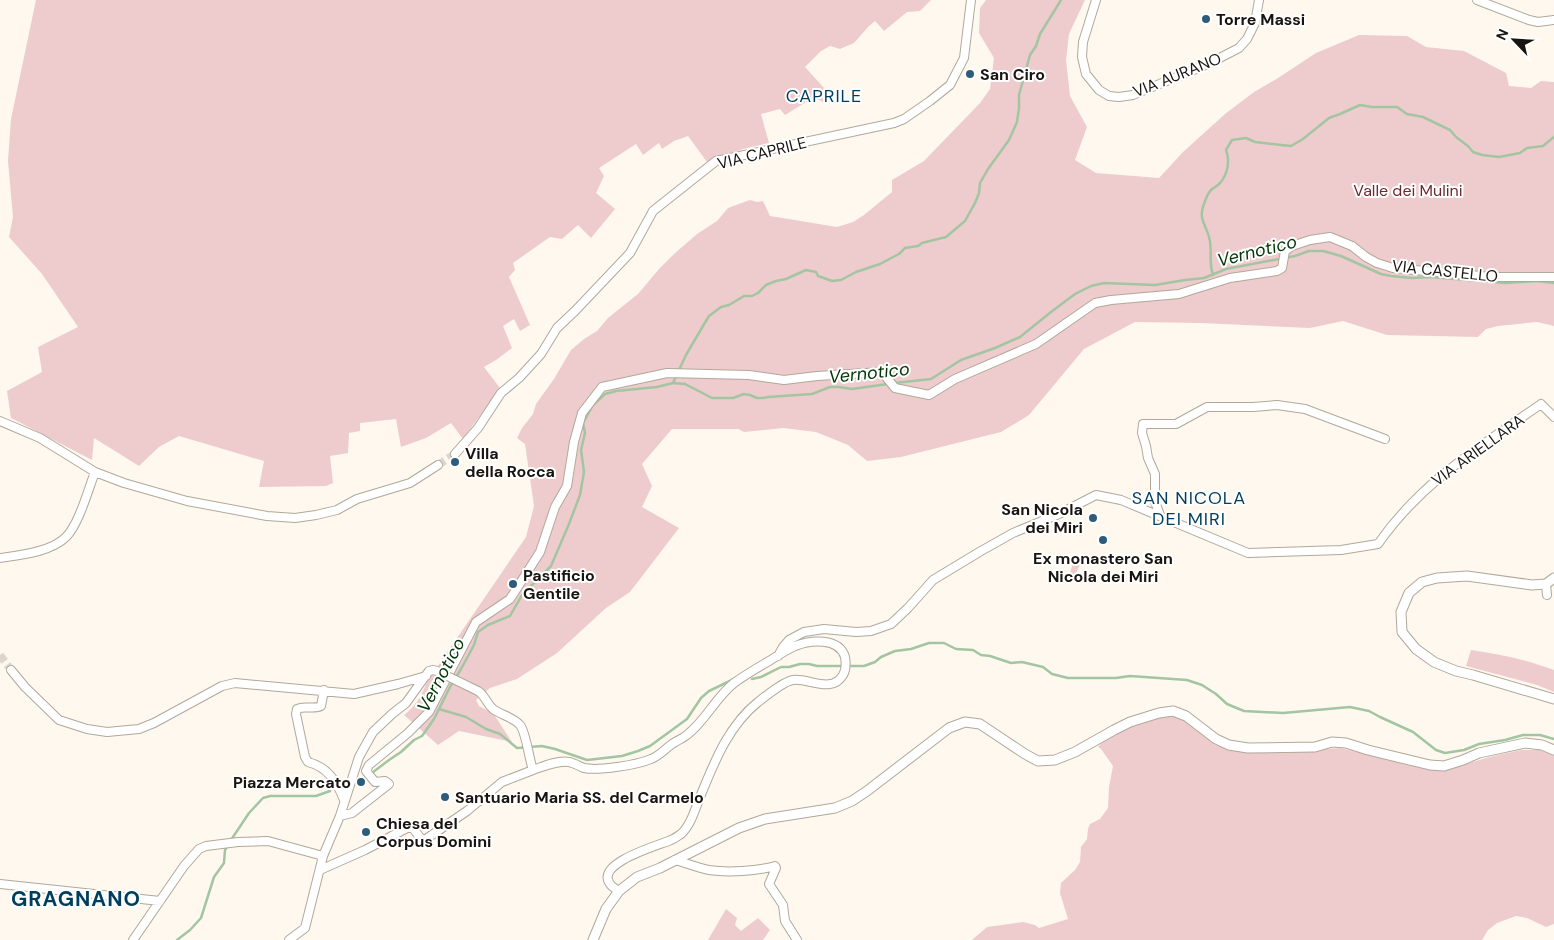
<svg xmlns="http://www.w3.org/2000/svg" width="1554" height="940" viewBox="0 0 1554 940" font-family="'DM Sans',sans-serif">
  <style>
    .green { fill: #eecccd }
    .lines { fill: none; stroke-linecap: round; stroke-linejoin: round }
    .stream { stroke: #a3c5a2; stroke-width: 2.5 }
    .minor-tunnel { stroke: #dcd6cd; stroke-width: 8; stroke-dasharray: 8 4; stroke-linecap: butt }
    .minor-casing { stroke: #b1a899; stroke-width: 10 }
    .major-casing { stroke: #b1a899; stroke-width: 11 }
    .minor { stroke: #fff; stroke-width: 8 }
    .major { stroke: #fff; stroke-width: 9 }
    .minor-bridge-casing { stroke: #b1a899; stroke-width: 10; stroke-linecap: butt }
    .minor-bridge { stroke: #fff; stroke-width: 8 }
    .poi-dot { fill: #2d5b7a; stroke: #fff; stroke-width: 2 }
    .labels { text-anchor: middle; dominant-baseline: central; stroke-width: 4; stroke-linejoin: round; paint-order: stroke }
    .poi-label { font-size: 16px; font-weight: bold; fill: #18140f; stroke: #fff; text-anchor: start }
    .street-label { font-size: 16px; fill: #18140f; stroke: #fff }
    .park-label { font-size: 16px; fill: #6b2a32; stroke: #fff }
    .neighbourhood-label { font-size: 18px; letter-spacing: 1px; fill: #003e5f; stroke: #fff }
    .water-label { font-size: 18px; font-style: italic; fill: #013606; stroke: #fff }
    .district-label { font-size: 21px; font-weight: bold; letter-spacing: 1px; fill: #003e5f; stroke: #fff }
  </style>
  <rect width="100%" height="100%" fill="#fef8ef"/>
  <!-- green -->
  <path class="green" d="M36,0h895l-11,11 -13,1 -23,19 -9,-10 -7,6 -14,16 -14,6 -10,-3 -9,5 -16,16 29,32 -9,4 -8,-4 -11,3 -21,13 -5,-6 -19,5 8,29 -26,6 -36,13 -19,-26 -14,5 -12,8 -3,-6 -16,12 -7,-11 -37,24 5,8 -8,17 19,16 -24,29 -13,-13 -16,14 -12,-2 -37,26 2,7 -6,7 21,48 -10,6 -6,-12 -11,7 9,22 -16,12 -12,7 16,21 -37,51 -12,-16 -25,15 -25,9 -5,-28 -36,4v8l-11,2 -1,20 -18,3 3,27 -7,3 -67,1 5,-26 -85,-25 -20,11 -20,19 -45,-28 -2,22 -81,-42 -4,-27 35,-19 -4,-25 40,-20 -36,-53 -33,-37 4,-20 -5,-56 3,-42z
    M986,0h99l-16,34 -3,26 4,36 17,31 -12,33 21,13 63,5 24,-26 42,-38 29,-22 24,-14 38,-25 43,-18 48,1 19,11 38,4 42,22 3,13 22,2 10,-7 13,1v244l-17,-4 -39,4 -12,3 -8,8 -91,-2 -44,-14 -33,7 -109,-5 -66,-1 -51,27 -55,66 -28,17 -100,25 -34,4 -19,-16 -32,-13 -33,-4 -39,4 -6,-3h-66l-30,35 10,22 -10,21 37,21 -49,64 -24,16 -49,45 -40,26 -27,9 -14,12 3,6 14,7 19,29 -53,-11 -21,14 -34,-30c12,-9 17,-19 23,-33l99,-145 8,-31 -9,-62 -8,-6 5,-10 11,-14 3,-10 18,-25 17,-29 13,-11 13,-8 11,-13 30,-24 21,-25 15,-15 23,-20 20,-13 11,-13 22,-8 7,2 6,-1 7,15 67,11 16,-5 11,-7 28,-23v-12l32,-19 56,-58 10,-14 4,-31 -15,-25 1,-25z
    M1081,558l2,1 -11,22 -3,-2c0,-4 4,-16 6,-20z
    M1471,650c29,4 56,10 83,20v22l-17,-7 -71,-19z
    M1164,716l11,1 10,4 30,24 12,4 37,3 77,-4 71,18 25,3 22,-3 34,-10 28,-6h19l14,5v169l-8,3 -19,-9 -11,-2 -19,7 -9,7 -6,10h-510l15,-13 36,-5 12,3 4,3 29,-9 -8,-26 1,-10 14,-13 5,-8 1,-15 6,-8 1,-10 2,-5 10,-5 8,-11 1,-21 4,-21 -12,-17 -3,-2c17,-19 42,-26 66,-31z
    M726,909l11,9 -2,7 6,6 17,-13 12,12 -7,10h-55z"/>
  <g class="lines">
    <!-- stream -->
    <path class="stream" d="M1213,275c-5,-15 0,-25 -4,-38 -3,-12 -10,-17 -6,-30 2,-6 4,-13 8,-17 3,-3 7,-4 9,-7 8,-9 10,-23 6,-33l6,-10 14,-2 9,4 36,4 12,-7 26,-21 11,-4 20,-9 12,2h25l10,7 16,3 27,13 6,7 12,9 5,6 9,3 17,2 21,-4 7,-5 16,-2 11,-9
      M673,383l13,-28 17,-29 6,-10 12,-9 8,-2 15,-9h8l6,-3 8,-8 10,-4 10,-2 20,-9 10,2 2,4 14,5 9,-1 15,-8 24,-8 19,-10 6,-6 13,-2 4,-3 24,-6 19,-16 10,-18 4,-10 1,-10 8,-14 21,-29 8,-18 2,-14v-13l11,-40 6,-9 4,-12 21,-34
      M894,383l37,-4 30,-19 34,-12 25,-11 31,-25 24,-18 16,-8 13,-3 51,2 30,-5 19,-2 22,-9 69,-13 14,-5h14l18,5 40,18 10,2 21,2 18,-1 75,6 32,-2 17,2
      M752,679l9,-2 20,-10h8l11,-3h9l8,2h47l11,-4 6,-5 14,-6 16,-2 18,-6h15l12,6 17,1 8,5 9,1 21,7 11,-1 21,5 9,7 16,4h48l14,-2 57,4 15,5 14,9 11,10 17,7 39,2 67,-6 19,4 11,6 33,15 23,18 9,3 19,-3 15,-6 26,-4 18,-5h17l14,4
      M439,709l27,8 20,12 14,5 17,14 25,-2 13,3 32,11 35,-4 16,-5 12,-5 37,-27 14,-21 8,-7 25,-12
      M364,779l25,-19 12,-8 13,-12 8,-4 12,-17 16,-32 11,-18 13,-24 4,-13 10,-7 22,-9 12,-21 29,-29 18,-42 11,-29 4,-23 -3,-22 4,-17 -2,-10 10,-18 12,-11 11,-3 41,-4 16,-4 12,1 27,14h21l11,-4 6,1 7,3h6l5,-1 44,-3 18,-7h9l13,2 36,-5
      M231,840l18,-27 14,-15 7,-2h46l14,-5
      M177,940l13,-10 11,-12 13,-41 10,-14 1,-13 3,-5"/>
    <!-- minor-tunnel -->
    <path class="minor-tunnel" d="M438,465l17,-11
      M0,655l11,15"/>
    <defs>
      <path id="minor" d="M1096,0l-13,42 -1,15 4,17 13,16 10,6 10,1 14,-2 75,-31 31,-16 8,-9 8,-16 4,-23
        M1477,0l52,20 9,2 16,-2
        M0,421l40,17 55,34 29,11 63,18 80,15 28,2 21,-3 21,-5 20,-11 53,-16 28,-18
        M455,454l23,-26 23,-35 18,-15 22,-24 16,-26 18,-17 55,-58 23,-42 63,-50 178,-38 10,-4 26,-18 20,-16 14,-27 7,-58
        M1160,515l-5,-13v-28l-7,-16 -2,-12 -4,-13 1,-9h33l31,-17h46l24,-2 28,4 80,30
        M0,558c20,-3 51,-6 66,-21 13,-13 22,-47 29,-65
        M1546,584l1,11
        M778,656l5,-9 6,-7 15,-8 20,-3 32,3 15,-1 20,-7 17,-16 25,-28 48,-29 32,-18 46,-19 37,-19 25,5 127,53 93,-3 37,-6c44,-63 102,-97 163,-140l13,13
        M11,670l14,17 34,33 28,9 20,3 32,-3 15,-6 68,-37 13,-3 119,11 44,-10 28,-8
        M324,690l-3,16c-8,4 -16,-1 -24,3l-1,5 9,43 3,5c20,5 29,20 36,38
        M478,691c7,4 8,12 15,18 8,6 20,8 27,16 6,7 9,34 13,45 11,-4 25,-10 36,-8 5,1 10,4 15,6 14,3 53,-3 67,-9 8,-3 14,-10 21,-15 6,-4 12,-6 16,-10 18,-14 28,-37 46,-51 11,-8 23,-15 35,-22 8,-5 17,-11 26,-15 15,-6 44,-9 50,11 1,6 1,13 -2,18 -11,19 -34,3 -50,5 -9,1 -27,16 -35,22 -30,24 -44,61 -58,95 -5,12 -9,28 -19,37 -3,2 -7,5 -10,6 -11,5 -77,23 -61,44 2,3 6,5 9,7
        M340,816l12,-3 37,-29 -4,-3 -10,1 -9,-11 3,-6 39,-32 21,-21 47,-90 34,-23 30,-47 15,-45 12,-21 7,-44 8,-29 20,-26 65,-14 82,2 35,5 33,-4 65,-4 13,16 34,7 26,-16 81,-35 59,-41 16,-3 68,-6 51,-16 47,-7 5,-3 3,-17 7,-5 18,-6 20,-3 22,9 14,11 11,6 16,5 98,9h63
        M675,860c11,3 23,8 34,10 19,3 48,1 66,-4l1,2 -7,16 14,21 2,16 12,19
        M320,870l45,-20 46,-24 12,15 44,-30 35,-29 31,-12
        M0,884l160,17
        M133,940l51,-74 15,-17 7,-3 32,-4 30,-1 55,15
        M289,940l16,-12 18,-72 17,-40 19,-59 14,-25 19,-18 14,-11 23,-32 4,-1 4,1"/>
      <path id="major" d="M1554,578l-8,6 -14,1 -65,-9 -30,2 -15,4 -13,11 -8,19 1,20 14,17 18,13 22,9 17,4 81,24
        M593,940l13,-31 13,-18 18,-14 23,-9 79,-40 26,-9 70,-11 17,-7 15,-10 82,-63 16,-6 15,2 45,30 13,7 17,-1 20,-8 39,-22 16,-8 29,-9 14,-2 13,5 30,23 13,6 19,3 67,-1 17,-5 14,1 22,7 62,15 14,1 19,-6 16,-7 46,-10 17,2 12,5"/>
    </defs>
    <!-- minor casing -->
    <use href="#minor" class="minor-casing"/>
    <!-- major casing -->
    <use href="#major" class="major-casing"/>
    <!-- minor -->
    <use href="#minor" class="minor"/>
    <!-- major -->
    <use href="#major" class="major"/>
    <defs>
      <path id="minor-bridge" d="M437,671l41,20"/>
    </defs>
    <!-- minor-bridge casing -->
    <use href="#minor-bridge" class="minor-bridge-casing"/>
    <!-- minor-bridge -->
    <use href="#minor-bridge" class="minor-bridge"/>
  </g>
  <!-- markers -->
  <g class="poi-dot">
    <circle cx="1206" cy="19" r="5"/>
    <circle cx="970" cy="74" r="5"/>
    <circle cx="455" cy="462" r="5"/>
    <circle cx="1093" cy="518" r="5"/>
    <circle cx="1103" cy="540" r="5"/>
    <circle cx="513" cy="584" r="5"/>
    <circle cx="361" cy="782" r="5"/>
    <circle cx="445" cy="797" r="5"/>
    <circle cx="366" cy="832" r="5"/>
  </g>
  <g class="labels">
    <!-- poi labels -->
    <g class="poi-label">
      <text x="1216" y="19">Torre Massi</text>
      <text x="980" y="74">San Ciro</text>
      <text x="465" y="453">Villa<tspan x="465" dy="18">della Rocca</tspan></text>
      <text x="1083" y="509" text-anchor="end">San Nicola<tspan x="1083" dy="18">dei Miri</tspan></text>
      <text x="1103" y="558" text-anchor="middle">Ex monastero San<tspan x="1103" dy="18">Nicola dei Miri</tspan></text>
      <text x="523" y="575">Pastificio<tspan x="523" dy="18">Gentile</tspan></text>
      <text x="351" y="782" text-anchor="end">Piazza Mercato</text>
      <text x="455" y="797">Santuario Maria SS. del Carmelo</text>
      <text x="376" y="823">Chiesa del<tspan x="376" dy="18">Corpus Domini</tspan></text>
    </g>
    <!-- street labels -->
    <g class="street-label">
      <text transform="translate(1177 75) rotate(-22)">VIA AURANO</text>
      <text transform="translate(762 153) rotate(-14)">VIA CAPRILE</text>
      <text transform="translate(1445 271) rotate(6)">VIA CASTELLO</text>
      <text transform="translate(1478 450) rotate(-36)">VIA ARIELLARA</text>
    </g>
    <!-- park labels -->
    <g class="park-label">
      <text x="1408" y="190">Valle dei Mulini</text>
    </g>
    <!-- neighbourhood labels -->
    <g class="neighbourhood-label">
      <text x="824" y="96">CAPRILE</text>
      <text x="1189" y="498">SAN NICOLA<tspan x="1189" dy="21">DEI MIRI</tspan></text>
    </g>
    <!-- water labels -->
    <g class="water-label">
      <text transform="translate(1257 251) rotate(-14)">Vernotico</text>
      <text transform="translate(869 373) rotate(-6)">Vernotico</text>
      <text transform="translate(441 675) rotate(-62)">Vernotico</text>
    </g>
    <!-- district labels -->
    <g class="district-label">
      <text x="76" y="899">GRAGNANO</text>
    </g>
  </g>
  <!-- north arrow -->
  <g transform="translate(1514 40) rotate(295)" stroke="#ffffff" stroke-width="4" paint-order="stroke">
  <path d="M0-4L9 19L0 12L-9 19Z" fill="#18140f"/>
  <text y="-8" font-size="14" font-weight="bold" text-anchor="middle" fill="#18140f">N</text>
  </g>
</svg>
